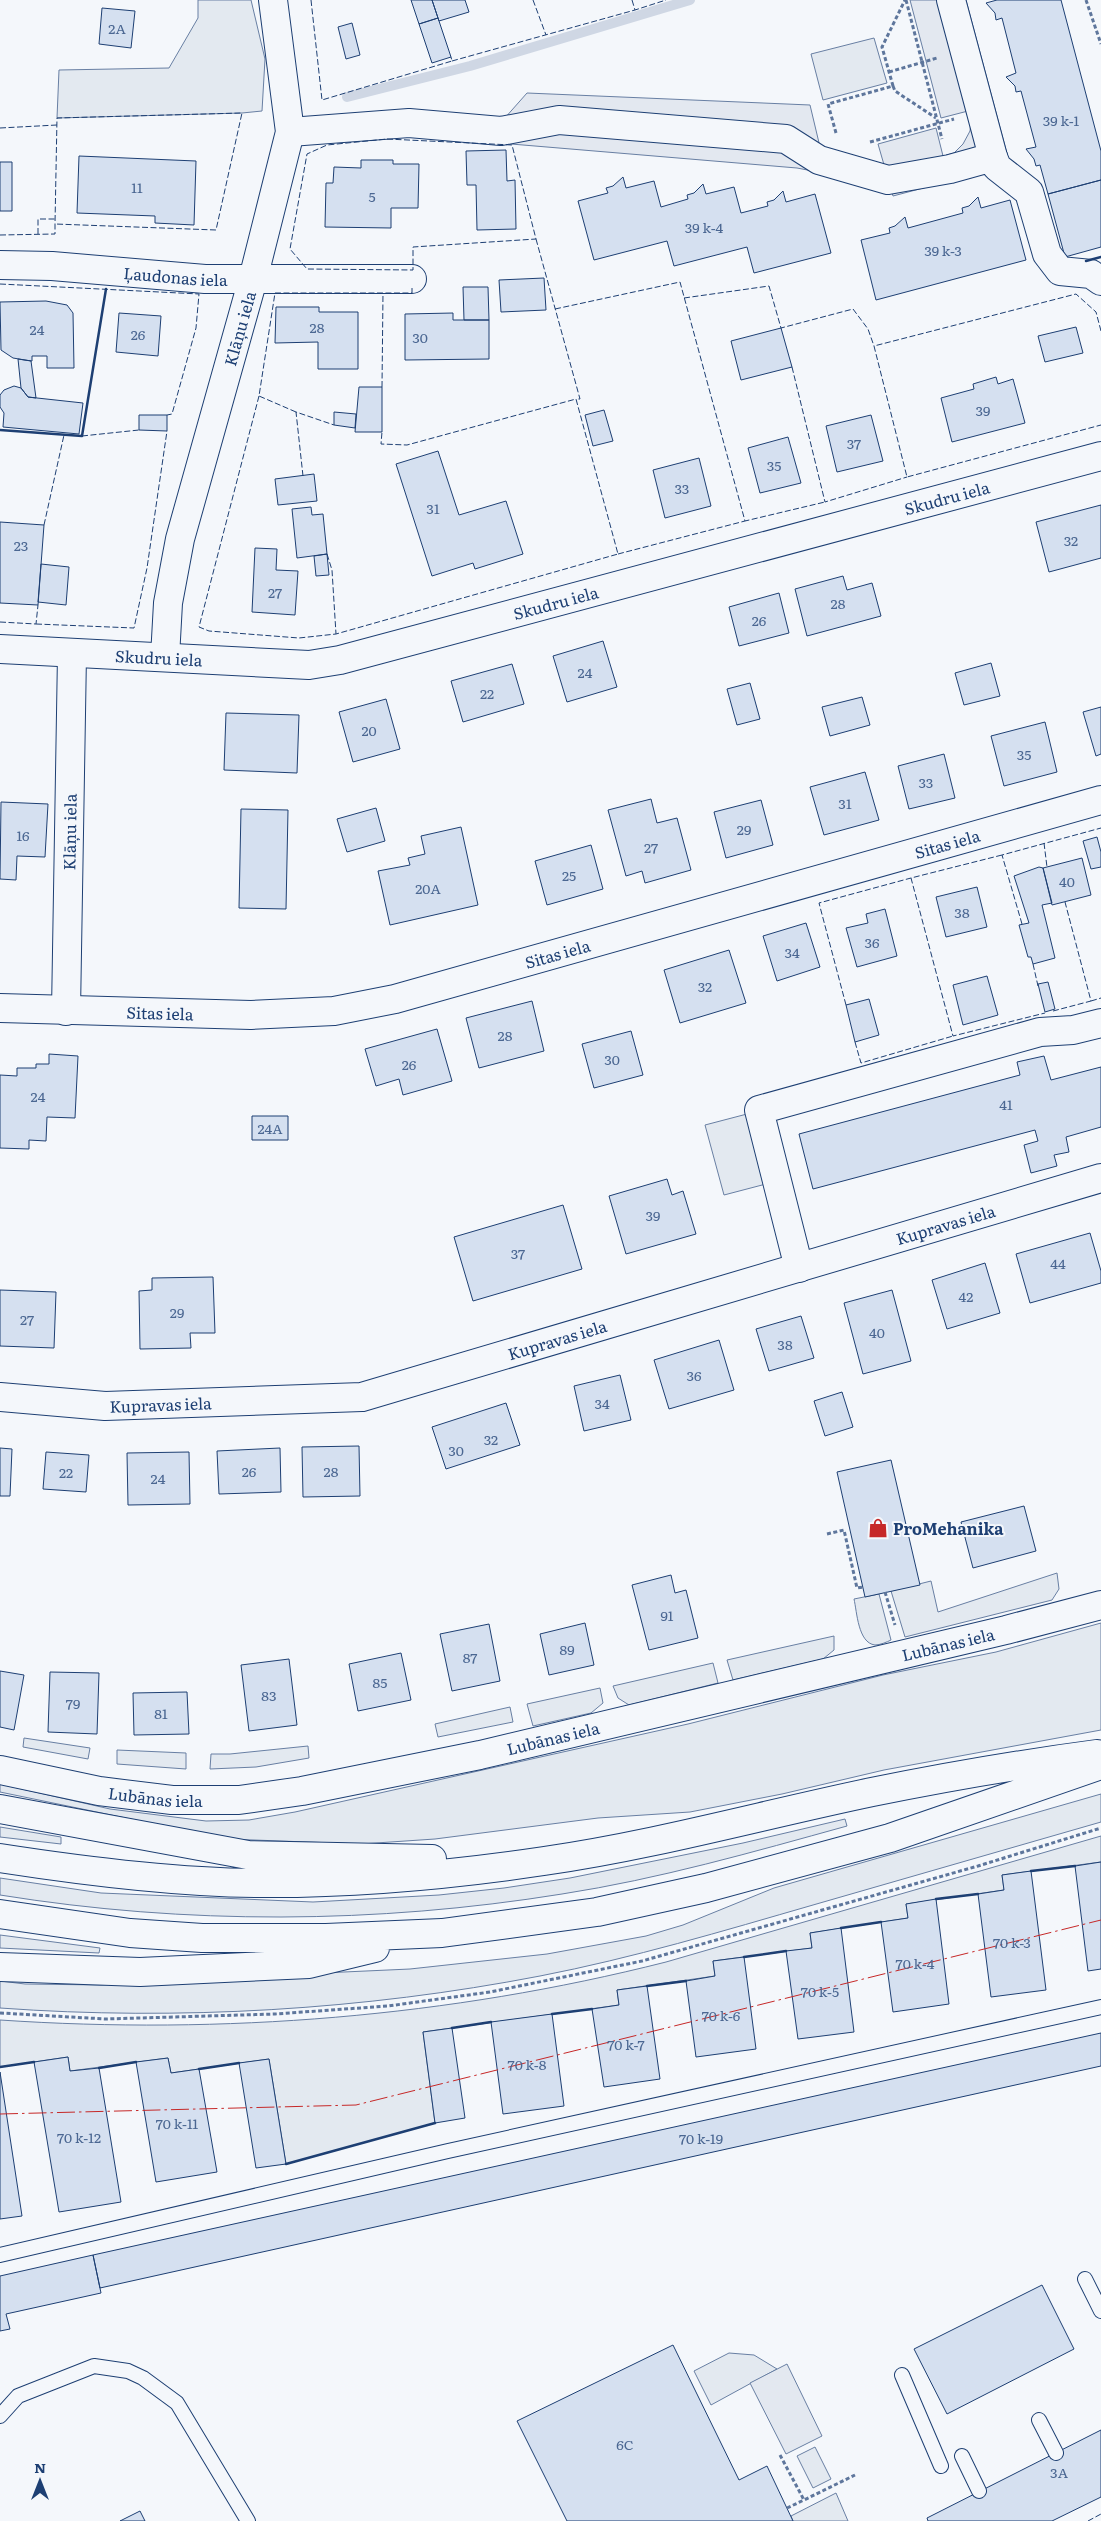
<svg xmlns="http://www.w3.org/2000/svg" width="1101" height="2521" viewBox="0 0 1101 2521" font-family="Literata,serif">
  <style>
    .green { fill: #e3e9f0; stroke: #687fa3 }
    .parking { fill: #e3e8f0; stroke: #687fa3 }
    .lines { fill: none; stroke-linecap: round; stroke-linejoin: round }
    .stream { stroke: #cfd7e4; stroke-width: 10 }
    .building { fill: #d5e0f0; stroke: #1d3f73 }
    .service-casing { stroke: #1d3f73; stroke-width: 16 }
    .minor-casing { stroke: #1d3f73; stroke-width: 30 }
    .trunk-casing { stroke: #1d3f73; stroke-width: 30 }
    .path { stroke: #5e769c; stroke-width: 3; stroke-dasharray: 4 2.5; stroke-linecap: butt }
    .service { stroke: #f4f7fb; stroke-width: 14 }
    .minor { stroke: #f4f7fb; stroke-width: 28 }
    .trunk { stroke: #f4f7fb; stroke-width: 28 }
    .fence { stroke: #1d3f73; stroke-width: 1; stroke-dasharray: 6 2.5; stroke-linecap: butt }
    .wall { stroke: #1d3f73; stroke-width: 2.5 }
    .power { stroke: #c62828; stroke-width: 1; stroke-dasharray: 18 4 2.5 4; stroke-linecap: butt }
    .labels { text-anchor: middle; dominant-baseline: central; stroke-width: 4; stroke-linejoin: round; paint-order: stroke }
    .number-label { font-size: 14px; fill: #4b6792 }
    .street-label { font-size: 16px; fill: #1d3f73; stroke: #f4f7fb }
    .poi-label { font-size: 16px; font-weight: bold; fill: #1d3f73; stroke: #f4f7fb; text-anchor: start }
  </style>
  <rect width="100%" height="100%" fill="#f4f7fb"/>
  <!-- green -->
  <path class="green" d="M198,0h53l14,59 -3,52 -20,2 -185,5 2,-48 110,-2 29,-50z
    M874,38l13,45 -64,17 -12,-46z
    M747,1114l19,70 -42,11 -19,-70z
    M1057,1573l2,16 -7,11 -147,37 -14,-46 40,-10 7,31z
    M879,1594l12,46c-4,2 -11,5 -16,5 -17,-2 -18,-33 -21,-46z
    M1101,1623v107l-217,40 -102,24 -92,18 -92,6 -163,21 -74,5 -134,-5 -227,-47v-8l110,25 96,12 43,-1 46,-8 393,-88 195,-49 113,-23z
    M834,1636v14l-11,9 -90,21 -6,-20z
    M713,1663l5,20 -89,22 -11,-7 -5,-12z
    M600,1688l3,15 -12,10 -58,13 -6,-22z
    M510,1707l3,15 -75,15 -3,-13z
    M24,1738l66,10 -2,11 -65,-12z
    M308,1746l1,12 -53,9 -46,2 1,-15h19z
    M117,1750l69,3v16l-69,-5z
    M1101,1794v28c-96,28 -192,55 -288,83 -90,26 -180,53 -273,71 -176,34 -361,45 -540,32v-27l25,3 76,1 89,-6 220,-10 137,-15 99,-18 37,-11 91,-37z
    M845,1819l2,7c-94,26 -188,53 -285,68 -186,30 -376,31 -562,1v-17l101,15 212,9 126,-7 65,-7 66,-10 173,-35z
    M0,1827l61,10v7l-61,-7z
    M1101,1836v26l-99,13 2,15 -98,14 2,14 -98,15 2,15 -99,13 2,15 -98,14 2,15 -196,27 12,91 -149,41 -17,-105 -98,14 -3,-15 -98,13 -2,-14 -68,10v-47c223,15 449,-3 666,-58z
    M0,1935l100,13 -1,5 -99,-5z
    M729,2353l25,2 23,14 -66,36 -17,-34z
    M815,2447l16,32 -18,9 -16,-32z
    M836,2493l12,28h-55l-2,-5z"/>
  <!-- parking -->
  <path class="parking" d="M910,0h56l44,165 -117,31 -15,-52 58,-16 7,28 11,-3 9,-9 7,-13 1,-10 -3,-10 -27,7z
    M527,93l283,12 10,42 -2,25 -21,-4 -298,-25 5,-24z
    M787,2364l35,72 -36,18 -36,-71z"/>
  <g class="lines">
    <!-- stream -->
    <path class="stream" d="M347,97l123,-31 220,-66"/>
  </g>
  <!-- building -->
  <path class="building" d="M411,0h21l6,18 -19,6z
    M432,0h33l4,12 -30,9z
    M1061,0l40,151v29l-53,14 -8,-29 -4,1 -2,-7 -8,-10 10,-2 -15,-56 -5,1 -1,-6 -9,-9 10,-4 -14,-55 -6,2 -1,-7 -9,-10 11,-3z
    M102,8l33,3 -4,37 -32,-4z
    M438,18l13,39 -19,6 -13,-39z
    M352,23l8,32 -14,4 -8,-32z
    M506,150l1,31 8,-1 1,49 -39,1 -1,-45h-9l-1,-34z
    M79,156l117,5 -2,64 -39,-2v-7l-78,-3z
    M361,160h32v4h26l-1,44h-27v20l-66,-1 1,-44h7l1,-16 27,1z
    M0,162h12v49h-12z
    M623,177l3,11 28,-7 7,26 27,-8 -1,-4 7,-2 9,-9 3,10 28,-7 7,26 27,-7 -1,-4 7,-2 9,-9 3,11 29,-8 16,59 -77,20 -7,-26 -73,19 -7,-25 -73,19 -16,-59 30,-8 -2,-5 7,-2z
    M1101,180v67l-36,10 -17,-63z
    M978,197l3,11 29,-8 16,60 -150,40 -15,-60 29,-7 -1,-5 6,-2 10,-9 3,11 55,-15 -1,-5 7,-2z
    M544,278l2,32 -45,2 -2,-32z
    M463,287h25l1,33h-25z
    M46,301l21,4 6,8 1,55h-27v-12h-15v5l-7,-1 -12,-2 -12,-8 -1,-48z
    M276,307h43v5h39v57h-40v-27l-43,1z
    M119,313l42,3 -3,40 -42,-4z
    M453,313v7h36v39l-84,1v-46z
    M1076,327l7,26 -38,9 -7,-26z
    M781,328l11,39 -51,13 -10,-39z
    M18,359l13,2 5,37 -8,-1 -7,-9z
    M996,377l2,7 15,-5 12,44 -73,19 -11,-44 33,-9 -1,-5z
    M14,386l7,2 7,9 55,6 -4,31 -76,-7 1,-14 -4,-6v-12l4,-5z
    M359,387h23v45h-27z
    M604,410l9,31 -20,5 -8,-31z
    M334,412l22,2 -1,14 -21,-3z
    M139,415h28v16l-28,-1z
    M871,415l12,46 -46,11 -11,-46z
    M788,437l13,46 -41,10 -12,-45z
    M438,451l21,64 47,-14 17,53 -48,15 -2,-6 -41,13 -36,-112z
    M699,458l12,48 -46,12 -12,-48z
    M314,474l3,27 -39,4 -3,-26z
    M1101,505v53l-52,14 -13,-50z
    M311,507l1,8 11,-1 4,40 -30,4 -5,-49z
    M0,522l44,3 -6,80 -38,-2z
    M255,548l22,1 -1,21 22,1 -3,44 -43,-3z
    M327,554l2,21 -13,1 -2,-20z
    M41,564l28,3 -3,38 -28,-3z
    M843,576l4,14 25,-7 9,33 -74,20 -12,-47z
    M779,593l10,40 -50,13 -10,-39z
    M603,641l14,46 -50,15 -14,-46z
    M991,663l9,33 -36,9 -9,-32z
    M512,664l12,40 -61,18 -12,-41z
    M750,683l10,36 -23,6 -10,-36z
    M862,697l8,28 -40,11 -8,-29z
    M386,699l14,50 -47,13 -14,-50z
    M1101,707v47l-5,2 -13,-44z
    M226,713l73,2 -2,58 -73,-3z
    M1045,722l12,50 -53,14 -13,-50z
    M944,754l11,44 -46,11 -11,-43z
    M865,772l14,48 -55,15 -14,-48z
    M651,799l6,24 20,-5 14,52 -46,13 -3,-12 -16,5 -18,-66z
    M761,800l12,45 -47,13 -12,-46z
    M1,802l47,2 -3,53 -28,-1 -1,24 -16,-1z
    M376,808l9,33 -38,11 -10,-33z
    M241,809l47,1 -2,99 -47,-1z
    M461,827l17,78 -88,20 -12,-54 32,-6 -2,-7 17,-4 -4,-18z
    M1097,837l4,15v15l-10,2 -8,-28z
    M591,845l12,44 -56,16 -12,-44z
    M1082,858l9,37 -39,10 -9,-37z
    M1039,867l4,1 9,35 -10,2 13,53 -22,6 -2,-7h-3l-9,-32 10,-2 -15,-47z
    M977,887l10,40 -41,10 -10,-40z
    M885,909l12,47 -40,11 -11,-39 22,-5 -2,-9z
    M806,923l14,44 -43,14 -14,-45z
    M729,950l17,53 -66,20 -16,-53z
    M987,976l11,39 -35,10 -10,-40z
    M1048,982l7,27 -10,3 -7,-28z
    M869,999l10,36 -24,7 -9,-37z
    M532,1001l12,50 -65,17 -13,-50z
    M437,1029l15,52 -49,14 -4,-16 -23,7 -11,-37z
    M631,1031l12,44 -49,13 -12,-44z
    M49,1054l29,2 -3,62 -28,-1 -1,24 -17,-1v9l-29,-1v-73l17,1v-8h19v-4h13z
    M1044,1056l7,24 50,-13v60l-35,10 3,15 -15,3 3,11 -26,7 -7,-28 14,-4 -3,-11 -222,59 -14,-55 221,-59 -3,-13z
    M252,1116h36v24h-36z
    M667,1179l5,16 11,-4 13,43 -70,20 -17,-58z
    M563,1205l19,64 -109,32 -19,-64z
    M1090,1233l11,38v12l-71,20 -14,-49z
    M985,1263l15,50 -53,16 -15,-49z
    M213,1277l2,56h-25l1,15 -51,1 -1,-58 13,-1v-12z
    M0,1290l56,2 -2,56 -54,-2z
    M892,1290l19,71 -48,13 -19,-71z
    M801,1316l13,42 -45,13 -13,-42z
    M719,1340l15,50 -65,19 -15,-49z
    M620,1375l11,45 -47,11 -10,-45z
    M842,1392l11,35 -28,9 -11,-35z
    M506,1403l14,42 -74,24 -14,-42z
    M359,1446l1,50 -57,1 -1,-50z
    M0,1448l12,1 -2,47h-10z
    M280,1448l1,44 -62,2 -2,-43z
    M46,1452l43,3 -3,37 -43,-3z
    M189,1452l1,52 -62,1 -1,-52z
    M891,1460l29,125 -55,12 -28,-125z
    M1024,1506l12,45 -63,17 -12,-46z
    M671,1575l4,18 11,-3 12,48 -49,12 -17,-65z
    M585,1623l9,42 -45,10 -9,-41z
    M489,1624l11,57 -48,10 -12,-57z
    M401,1653l10,47 -53,11 -9,-47z
    M289,1659l8,66 -48,6 -8,-66z
    M0,1671l24,4 -10,55 -14,-3z
    M50,1672l49,1 -2,61 -49,-2z
    M187,1692l2,42 -55,1 -1,-42z
    M1101,1862v107l-13,2 -13,-105z
    M1031,1871l15,119 -55,7 -13,-103 26,-4 -2,-15z
    M936,1899l13,105 -56,8 -12,-90 27,-4 -2,-14z
    M841,1928l13,104 -56,7 -12,-88 26,-3 -2,-15z
    M744,1957l12,92 -60,8 -10,-76 29,-5 -2,-15z
    M647,1986l13,93 -56,8 -12,-78 27,-4 -2,-15z
    M552,2014l12,92 -61,8 -12,-92z
    M452,2028l13,90 -30,5 -12,-91z
    M1101,2033v33l-1001,222 -7,-33z
    M68,2057l2,14 29,-3 22,134 -62,10 -25,-150z
    M168,2058l3,15 28,-4 18,103 -61,10 -20,-120z
    M269,2059l17,105 -30,4 -17,-105z
    M0,2072l22,144 -22,3z
    M93,2255l8,38 -95,21 4,15 -10,2v-55z
    M1042,2285l32,64 -127,65 -33,-65z
    M673,2345l66,135 28,-14 26,55h-226l-50,-100z
    M1101,2430v67l-49,24h-124l-1,-3z
    M140,2511l5,10h-25z"/>
  <g class="lines">
    <defs>
      <path id="service" d="M0,2255l448,-104 653,-144
        M1085,2279l16,32
        M902,2375l39,91
        M0,2416l18,-20 76,-30 34,5 15,7 34,25 71,118
        M1039,2420l17,33
        M962,2456l17,35"/>
      <g id="minor">
        <path d="M951,0l42,157"/>
        <path d="M290,132l119,-9 92,8 58,-11 227,19 33,21 69,20 62,-11 43,-12 4,10 32,25 18,62 13,17 31,3 10,7"/>
        <path id="s1" d="M0,265l52,1 153,13h207"/>
        <path id="s2" d="M0,649l309,16 31,-5 761,-204"/>
        <path id="s3" d="M165,657l3,-54 12,-64 73,-260 37,-147 -17,-132"/>
        <path id="s4" d="M0,1008l251,7 83,-4 61,-12 706,-199"/>
        <path id="s5" d="M66,1011l6,-357"/>
        <path d="M799,1268l-40,-158 281,-78 33,-2 28,-7"/>
        <path id="s6" d="M0,1397l105,9 257,-9 739,-219"/>
        <path id="s7" d="M0,1770l99,21 73,9h67l63,-9 178,-36 526,-125 95,-25"/>
      </g>
      <path id="trunk" d="M0,1809l248,46 184,4
        M0,1858c84,13 170,24 255,25 96,1 194,-8 289,-22 111,-16 218,-46 328,-69 74,-15 149,-28 225,-38
        M0,1914l130,19 72,5h124l116,-5 155,-21 109,-24 184,-50 211,-73
        M0,1967l140,5 169,-8 66,-16"/>
    </defs>
    <!-- service casing -->
    <use href="#service" class="service-casing"/>
    <!-- minor casing -->
    <use href="#minor" class="minor-casing"/>
    <!-- trunk casing -->
    <use href="#trunk" class="trunk-casing"/>
    <!-- path -->
    <path class="path" d="M906,0l36,139
      M1086,0l15,44
      M889,72l48,-14
      M893,86l2,5 41,27
      M836,133l-8,-29 65,-18 -11,-39 23,-47
      M870,142l84,-23
      M827,1534l17,-4 13,58 6,-1
      M885,1592l10,33
      M0,2013l106,6 169,-5 113,-8 102,-14 152,-31 336,-95 123,-38
      M780,2455l24,45 51,-25
      M787,2508l17,-8"/>
    <!-- service -->
    <use href="#service" class="service"/>
    <!-- minor -->
    <use href="#minor" class="minor"/>
    <!-- trunk -->
    <use href="#trunk" class="trunk"/>
    <!-- fence -->
    <path class="fence" d="M311,0l11,100 130,-39 -1,-4
      M533,0l13,35
      M632,0l3,10 31,-10
      M452,61l183,-51
      M0,128l57,-3
      M387,139l125,6 24,94 -123,8v23l-106,-1 -17,-20 17,-95 20,-9z
      M38,234v-15h17
      M0,235l55,-1v-10l2,-106 185,-5 -26,117 -161,-6
      M536,239l44,160h-4
      M0,284l199,10 -3,34 -24,86 -5,1
      M684,298l85,-12 12,42 72,-19 15,20 6,17
      M555,309l125,-27 65,239 80,-19
      M1101,331l-5,-19 -20,-18 -202,52 33,131 194,-52
      M792,367l33,135 82,-25
      M382,387l1,-94
      M259,396l-60,231 10,4 90,7 37,-4 282,-80 -42,-155 -169,46 -26,-1 1,-12
      M296,412l-37,-16 16,-103h137v-6
      M82,436l57,-6
      M303,476l-7,-64 38,13
      M44,525l20,-90
      M327,554l5,16 4,64
      M618,554l127,-33
      M0,622l36,2 2,-19
      M36,624l98,4 13,-60 20,-137
      M1044,843l3,24
      M1002,855l-91,23 42,158 92,-23
      M1022,924l-20,-69 99,-27
      M1033,964l5,22
      M1091,1001l10,-3
      M846,1005l-27,-102 92,-25
      M1053,1011l38,-10 -26,-99
      M855,1042l6,21 92,-27
      M1088,2521l13,-7"/>
    <!-- wall -->
    <path class="wall" d="M1086,261l15,-4
      M0,430l82,6 24,-147
      M1031,1871l44,-5
      M936,1899l42,-5
      M841,1928l40,-6
      M744,1957l42,-6
      M647,1986l39,-5
      M552,2014l40,-5
      M452,2028l39,-6
      M0,2067l34,-5
      M99,2068l37,-6
      M199,2069l40,-6
      M286,2164l149,-41"/>
    <!-- power -->
    <path class="power" d="M0,2114l356,-9 745,-185"/>
  </g>
  <!-- icons -->
  <defs>
    <symbol id="shop-bare" viewBox="-9 -9 18 18"><path d="M-5-2.5h2.3a2.7 3.5 0 0 1 5.4 0H5L5.5 6h-11ZM-1.5-2.5h3a1.5 2.3 0 0 0-3 0Z" fill="#c62828" stroke="#f4f7fb" stroke-width="2.5" paint-order="stroke"/></symbol>
  </defs>
  <g fill-rule="evenodd">
    <use href="#shop-bare" x="864" y="1514" width="28" height="28"/>
  </g>
  <g class="labels">
    <!-- number labels -->
    <g class="number-label">
      <text x="117" y="28">2A</text>
      <text x="1061" y="120">39 k-1</text>
      <text x="137" y="187">11</text>
      <text x="372" y="196">5</text>
      <text x="704" y="227">39 k-4</text>
      <text x="943" y="250">39 k-3</text>
      <text x="317" y="327">28</text>
      <text x="37" y="329">24</text>
      <text x="138" y="334">26</text>
      <text x="420" y="337">30</text>
      <text x="983" y="410">39</text>
      <text x="854" y="443">37</text>
      <text x="774" y="465">35</text>
      <text x="682" y="488">33</text>
      <text x="433" y="508">31</text>
      <text x="1071" y="540">32</text>
      <text x="21" y="545">23</text>
      <text x="275" y="592">27</text>
      <text x="838" y="603">28</text>
      <text x="759" y="620">26</text>
      <text x="585" y="672">24</text>
      <text x="487" y="693">22</text>
      <text x="369" y="730">20</text>
      <text x="1024" y="754">35</text>
      <text x="926" y="782">33</text>
      <text x="845" y="803">31</text>
      <text x="744" y="829">29</text>
      <text x="23" y="835">16</text>
      <text x="651" y="847">27</text>
      <text x="569" y="875">25</text>
      <text x="1067" y="881">40</text>
      <text x="428" y="888">20A</text>
      <text x="962" y="912">38</text>
      <text x="872" y="942">36</text>
      <text x="792" y="952">34</text>
      <text x="705" y="986">32</text>
      <text x="505" y="1035">28</text>
      <text x="612" y="1059">30</text>
      <text x="409" y="1064">26</text>
      <text x="38" y="1096">24</text>
      <text x="1006" y="1104">41</text>
      <text x="270" y="1128">24A</text>
      <text x="653" y="1215">39</text>
      <text x="518" y="1253">37</text>
      <text x="1058" y="1263">44</text>
      <text x="966" y="1296">42</text>
      <text x="177" y="1312">29</text>
      <text x="27" y="1319">27</text>
      <text x="877" y="1332">40</text>
      <text x="785" y="1344">38</text>
      <text x="694" y="1375">36</text>
      <text x="602" y="1403">34</text>
      <text x="491" y="1439">32</text>
      <text x="456" y="1450">30</text>
      <text x="249" y="1471">26</text>
      <text x="331" y="1471">28</text>
      <text x="66" y="1472">22</text>
      <text x="158" y="1478">24</text>
      <text x="667" y="1615">91</text>
      <text x="567" y="1649">89</text>
      <text x="470" y="1657">87</text>
      <text x="380" y="1682">85</text>
      <text x="269" y="1695">83</text>
      <text x="73" y="1703">79</text>
      <text x="161" y="1713">81</text>
      <text x="1012" y="1942">70 k-3</text>
      <text x="915" y="1963">70 k-4</text>
      <text x="820" y="1991">70 k-5</text>
      <text x="721" y="2015">70 k-6</text>
      <text x="626" y="2044">70 k-7</text>
      <text x="527" y="2064">70 k-8</text>
      <text x="177" y="2123">70 k-11</text>
      <text x="79" y="2137">70 k-12</text>
      <text x="701" y="2138">70 k-19</text>
      <text x="625" y="2444">6C</text>
      <text x="1059" y="2472">3A</text>
    </g>
    <!-- street labels -->
    <g class="street-label">
      <text stroke="none"><textPath href="#s1" startOffset="176">Ļaudonas iela</textPath></text>
      <text stroke="none"><textPath href="#s3" startOffset="338">Klāņu iela</textPath></text>
      <text stroke="none"><textPath href="#s2" startOffset="969">Skudru iela</textPath></text>
      <text stroke="none"><textPath href="#s2" startOffset="564">Skudru iela</textPath></text>
      <text stroke="none"><textPath href="#s2" startOffset="159">Skudru iela</textPath></text>
      <text stroke="none"><textPath href="#s5" startOffset="179">Klāņu iela</textPath></text>
      <text stroke="none"><textPath href="#s4" startOffset="970">Sitas iela</textPath></text>
      <text stroke="none"><textPath href="#s4" startOffset="565">Sitas iela</textPath></text>
      <text stroke="none"><textPath href="#s4" startOffset="160">Sitas iela</textPath></text>
      <text stroke="none"><textPath href="#s6" startOffset="971">Kupravas iela</textPath></text>
      <text stroke="none"><textPath href="#s6" startOffset="566">Kupravas iela</textPath></text>
      <text stroke="none"><textPath href="#s6" startOffset="161">Kupravas iela</textPath></text>
      <text stroke="none"><textPath href="#s7" startOffset="968">Lubānas iela</textPath></text>
      <text stroke="none"><textPath href="#s7" startOffset="562">Lubānas iela</textPath></text>
      <text stroke="none"><textPath href="#s7" startOffset="158">Lubānas iela</textPath></text>
    </g>
    <!-- poi labels -->
    <g class="poi-label">
      <text x="893" y="1528">ProMehanika</text>
    </g>
  </g>
  <!-- north arrow -->
  <g transform="translate(40 2481)" stroke="#f4f7fb" stroke-width="4" paint-order="stroke">
  <path d="M0-4L9 19L0 12L-9 19Z" fill="#1d3f73"/>
  <text y="-8" font-size="14" font-weight="bold" text-anchor="middle" fill="#1d3f73">N</text>
  </g>
</svg>
